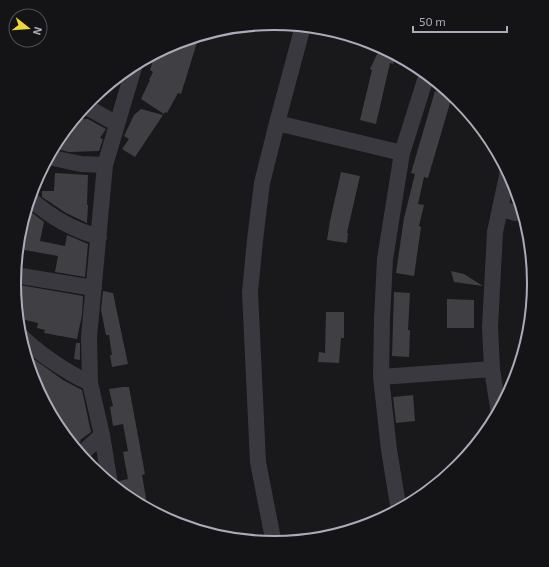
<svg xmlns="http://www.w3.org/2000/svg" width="549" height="567" viewBox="0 0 549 567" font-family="'Exo 2',sans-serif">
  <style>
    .building { fill: #404044 }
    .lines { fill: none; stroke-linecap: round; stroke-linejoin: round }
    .minor { stroke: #3a393f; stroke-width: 16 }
    .rim { fill: none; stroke: #abacba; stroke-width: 2 }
  </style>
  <rect width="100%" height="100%" fill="#19181a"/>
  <!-- building -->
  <path class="building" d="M199,36l-18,58 -3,-1 -11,20 -2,-1 -1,2 -23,-15 9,-19h-1l4,-8 -3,-2 5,-16 20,-11z
    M381,46l16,9 -4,9 -3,-1 -14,61 -16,-4 12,-50 -2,-1z
    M435,91l17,5 -24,82 -4,-1 -6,27 6,1 -5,21 2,1 -7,49 -18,-3 8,-55 11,-44 -4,-1z
    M141,109l22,6 -28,42 -13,-8 7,-10 -5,-3 10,-21z
    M74,119h14l18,10 -6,9 3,1 -4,12 -30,1 -16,-4 5,-9z
    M341,172l19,4 -13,57h1l-1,10 -20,-3 3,-19z
    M55,173l33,2 -1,30h1l-1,18 -21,-10 -24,-16v-6h12z
    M27,209l17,13 -4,19 25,5 2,-11 21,9 -3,33 -30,-5 3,-16 -39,-7 3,-13 -3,-1v-3z
    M451,271l13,3 19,12 -29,-4z
    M14,284l69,12 -1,19 -5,24 -33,-6 1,-3 -8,-2 1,-5 -21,-5 4,-16 -3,-1 1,-6h-4z
    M103,291l10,2 15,71 -16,3 -2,-12h2l-3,-20h-3l-5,-25z
    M394,292l16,1 -2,37h2l-1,27 -17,-1z
    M447,299l27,1v28h-27z
    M326,312h18v26h-3l-2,25 -21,-1 1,-10 6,1z
    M76,343h4v17l-6,-1z
    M24,352l39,28 19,10 9,42 -11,8 1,1 -7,7 -17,-21 -23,-44z
    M123,387h6l16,87 -3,1 6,35 -18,-10 -13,-10 2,-3v-6l9,-2 -5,-27 5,-1 -5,-27 -10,2 -3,-19 3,-1 -4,-17z
    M413,395l2,26 -19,2 -3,-26z"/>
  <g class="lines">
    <!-- minor -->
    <path class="minor" d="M85,106l32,18
      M277,123l125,30
      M48,157l33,7 24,1
      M29,198c22,19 42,31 70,39
      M500,208l15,5 8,-2
      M15,275l79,13
      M19,334c16,17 50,40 71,49
      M381,377l111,-8
      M499,414l-7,-45 -2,-42 5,-95 13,-61
      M80,455l22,-20
      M110,484l-8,-49 -12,-52 -1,-46 16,-172 30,-101
      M399,511l-10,-61 -8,-73 1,-58 3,-60 17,-106 25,-79
      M274,544l-16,-82 -8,-170 5,-52 7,-57 15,-60 26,-97"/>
  </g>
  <!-- crop -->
  <path d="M0 0H549V567H0ZM21 283a253 253 0 1 1 506 0a253 253 0 1 1-506 0Z" fill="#141315" fill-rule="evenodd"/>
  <path class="rim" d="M21 283a253 253 0 1 1 506 0a253 253 0 1 1-506 0Z"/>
  <!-- north arrow -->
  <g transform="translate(28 28) rotate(107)"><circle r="19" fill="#141315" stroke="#505057"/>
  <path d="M0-3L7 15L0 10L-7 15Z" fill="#eed63d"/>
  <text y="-6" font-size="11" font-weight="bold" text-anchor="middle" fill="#abacba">N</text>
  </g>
  <!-- scale -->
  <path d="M413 26v6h94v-6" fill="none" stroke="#abacba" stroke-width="2"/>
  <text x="419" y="26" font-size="12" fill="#abacba" stroke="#141315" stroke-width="3" paint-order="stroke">50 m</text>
</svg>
